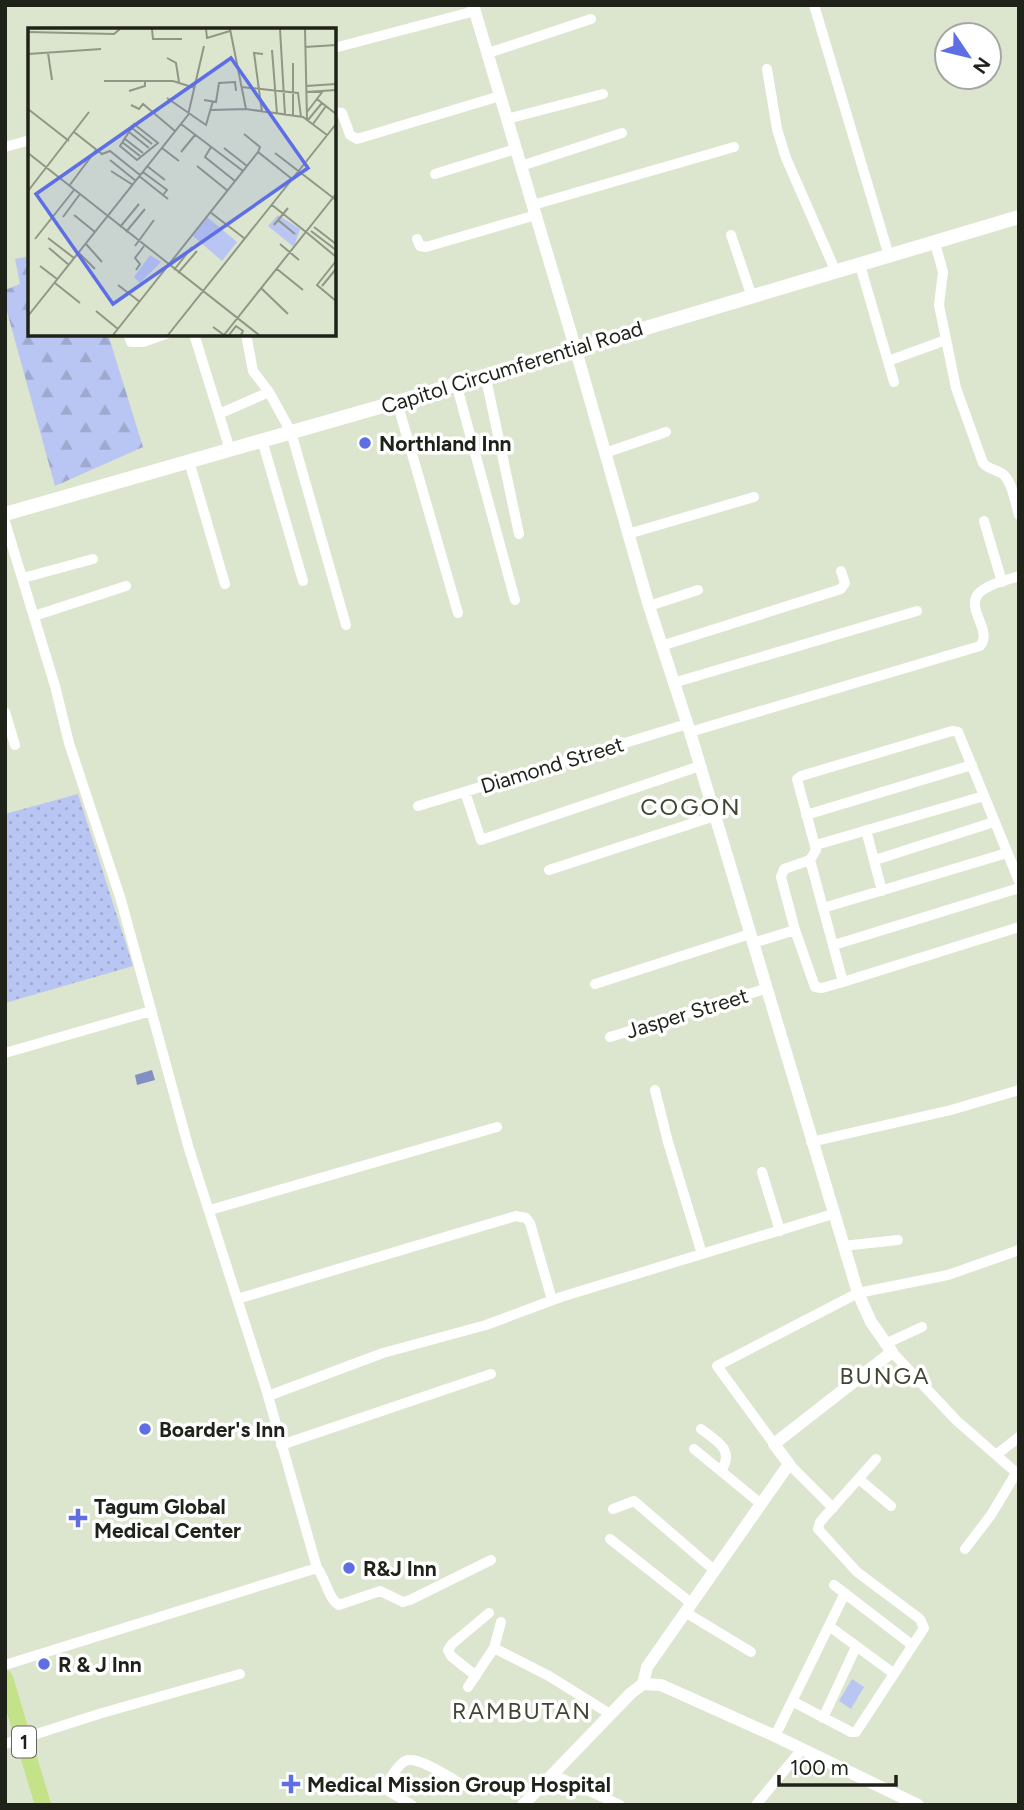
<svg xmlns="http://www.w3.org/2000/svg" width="1024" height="1810" viewBox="0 0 1024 1810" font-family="Figtree,sans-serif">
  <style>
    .grass { fill: url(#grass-dots) }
    .forest { fill: url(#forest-firs) }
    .park { fill: #b9c5f2 }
    .water { fill: #828fc3 }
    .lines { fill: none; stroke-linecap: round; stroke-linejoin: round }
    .minor { stroke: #fff; stroke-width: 10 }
    .tertiary { stroke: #fff; stroke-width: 12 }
    .secondary { stroke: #fff; stroke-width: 14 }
    .trunk { stroke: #c4e288; stroke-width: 16 }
    .poi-dot { fill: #5e6fe6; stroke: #fff; stroke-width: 2.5 }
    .labels { text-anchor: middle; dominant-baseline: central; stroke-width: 7; stroke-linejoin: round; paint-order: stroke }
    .shield { fill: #fff; stroke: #62645e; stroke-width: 2 }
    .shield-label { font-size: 19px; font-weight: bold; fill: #1e2219 }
    .street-label { font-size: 21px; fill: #1e2219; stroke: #fff }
    .poi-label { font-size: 21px; font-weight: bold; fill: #1e2219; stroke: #fff; text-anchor: start }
    .neighbourhood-label { font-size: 23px; letter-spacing: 2px; fill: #3f4632; stroke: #fff }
    .quarter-label { font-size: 24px; letter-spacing: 2px; fill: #3f4632; stroke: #fff }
    .inset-road { fill: none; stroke: #909786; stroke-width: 2 }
    .view { fill: #5e6fe6; fill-opacity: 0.15; stroke: #5e6fe6; stroke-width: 3.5 }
    .inset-edge { fill: none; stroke: #1e2219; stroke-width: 3.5 }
  </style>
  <defs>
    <pattern id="grass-dots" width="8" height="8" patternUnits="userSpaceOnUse" patternTransform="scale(1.75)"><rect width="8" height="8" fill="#b9c5f2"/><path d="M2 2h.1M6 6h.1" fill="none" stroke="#9fa9cf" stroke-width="1.8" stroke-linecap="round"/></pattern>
    <pattern id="forest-firs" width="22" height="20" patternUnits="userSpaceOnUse" patternTransform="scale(1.75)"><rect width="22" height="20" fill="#b9c5f2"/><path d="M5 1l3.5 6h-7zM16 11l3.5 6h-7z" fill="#9fa9cf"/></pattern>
  </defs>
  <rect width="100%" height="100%" fill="#dce5ce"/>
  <!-- grass -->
  <path class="grass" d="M78,794l55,172 -128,37v-189z"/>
  <!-- forest -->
  <path class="forest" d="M30,256v78h78l35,113 -88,39 -50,-182v-14l15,-6 -5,-25z"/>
  <!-- park -->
  <path class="park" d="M852,1679l12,8 -13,22 -12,-8z"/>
  <!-- water -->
  <path class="water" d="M152,1070l3,10 -18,5 -2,-10z"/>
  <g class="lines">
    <!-- minor -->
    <path class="minor" d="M814,5l75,251
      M334,48l141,-37
      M488,53l103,-34
      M767,69l10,60 9,29 50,114
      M334,112l8,1 8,22 7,4 143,-43
      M507,119l96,-25
      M5,147l25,-7
      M521,166l101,-33
      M435,174l81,-25
      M533,205l201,-58
      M731,235l21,62
      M417,239l3,7 6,1 110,-32
      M935,243l8,29 -4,33 17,83 27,75c6,7 14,6 21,12 9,9 11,28 15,40
      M860,265l34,117
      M128,334l3,8h12l23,-8
      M194,334l36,116
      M888,361l58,-21
      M485,374l34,160
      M456,383l59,217
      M269,392l22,40 55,193
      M397,402l61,211
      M219,414l50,-22 -16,-21 -7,-37
      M262,440l41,141
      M605,453l61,-21
      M189,461l36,123
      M984,521l18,61
      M5,522l50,164 14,57 52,157 68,249 77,240 51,179 -312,97
      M628,534l126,-37
      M23,578l70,-19
      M649,606l49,-16
      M34,616l92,-30
      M661,646l180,-57 4,-6 -4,-12
      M673,683l244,-72
      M5,712l10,33
      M690,732l290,-86c13,-15 -14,-36 -2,-52 9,-10 29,-14 41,-18
      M465,792l16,48 219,-74
      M418,806l269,-82
      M806,815l166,-50
      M866,830l16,61
      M816,845l168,-49
      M810,860l33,122
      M875,860l119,-38
      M549,870l166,-54
      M1019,881l-61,-149 -6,-1 -151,45 -4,3 19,71 -6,10 -26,9 -3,8 14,53 20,57 7,1 21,-6 176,-55
      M823,908l184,-55
      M753,943l42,-13
      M834,945l185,-57
      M595,984l155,-50
      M610,1037l155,-48
      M5,1053l146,-42
      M655,1090l13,52 34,112
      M811,1142l140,-32 68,-20
      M762,1172l18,59
      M210,1210l287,-83
      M843,1246l55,-6
      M237,1299l279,-83 10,2 4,5 22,77
      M885,1344l37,-17
      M892,1352l65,69 62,54
      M268,1396l115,-43 103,-28 75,-28 272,-83
      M701,1429c16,12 34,21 20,42
      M774,1444l-57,-78 141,-73 90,-18 71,-25
      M281,1445l210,-71
      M694,1449l67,55
      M996,1455l23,-18
      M789,1464l44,44
      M859,1479l32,27
      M613,1509l21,-8 80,69
      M610,1539l81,64
      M965,1549l26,-34 25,-42
      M317,1568c9,11 11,31 22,37l41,-14 23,11 7,-2 81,-40
      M834,1585l78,60
      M685,1612l66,40
      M829,1626l64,47
      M494,1648l55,28 61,38
      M476,1676l-25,-20 -3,-6 4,-6 37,-31
      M468,1687l26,-39 7,-26
      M792,1701l59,31h5l68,-104 -4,-9 -63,-47 -39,-43 2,-7 56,-63
      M823,1718l33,-71
      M775,1736l70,-143
      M5,1744l97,-31 138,-39
      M552,1774l68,31
      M412,1805l-27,-16c5,-9 11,-23 20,-28 13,-6 45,17 58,24
      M756,1805l46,-56"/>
    <!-- tertiary -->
    <path class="tertiary" d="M473,5l102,342 74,259 41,126 168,561 13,29 21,30 -118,92 15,20 -142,203 -4,17
      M523,1805l108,-112 12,-9 18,1 114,51 143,69"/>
    <!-- secondary -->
    <path class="secondary" d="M5,514l392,-112 622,-185"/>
    <!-- trunk -->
    <path class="trunk" d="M5,1678l38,127"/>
  </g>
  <!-- markers -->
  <g class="poi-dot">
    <circle cx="365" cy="443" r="7"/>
    <circle cx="145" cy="1429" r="7"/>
    <path d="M74.5 1507.5h7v7h7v7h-7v7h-7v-7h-7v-7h7z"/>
    <circle cx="349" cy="1568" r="7"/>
    <circle cx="44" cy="1664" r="7"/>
    <path d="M287.5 1773.5h7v7h7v7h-7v7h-7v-7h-7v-7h7z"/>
  </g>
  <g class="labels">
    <!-- shield labels -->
    <rect class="shield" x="12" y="1726.5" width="24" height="31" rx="5"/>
    <g class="shield-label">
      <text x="24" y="1742">1</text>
    </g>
    <!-- street labels -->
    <g class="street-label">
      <text transform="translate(512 367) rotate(-17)">Capitol Circumferential Road</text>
      <text transform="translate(552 765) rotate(-17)">Diamond Street</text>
      <text transform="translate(687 1013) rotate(-17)">Jasper Street</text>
    </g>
    <!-- poi labels -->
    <g class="poi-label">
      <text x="379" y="443">Northland Inn</text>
      <text x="159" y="1429">Boarder's Inn</text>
      <text x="94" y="1506">Tagum Global<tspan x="94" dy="24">Medical Center</tspan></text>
      <text x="363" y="1568">R&amp;J Inn</text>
      <text x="58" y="1664">R &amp; J Inn</text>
      <text x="307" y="1784">Medical Mission Group Hospital</text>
    </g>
    <!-- neighbourhood labels -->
    <g class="neighbourhood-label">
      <text x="885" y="1376">BUNGA</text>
      <text x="522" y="1711">RAMBUTAN</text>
    </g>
    <!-- quarter labels -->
    <g class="quarter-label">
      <text x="691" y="806">COGON</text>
    </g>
  </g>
  <!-- overview -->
  <g transform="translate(28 28)">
    <rect width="308" height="308" fill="#dce5ce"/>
    <path d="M250,187l22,14 -6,18 -26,-21zM179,189l30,25 -15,19 -29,-25z" fill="#b9c5f2"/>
    <path d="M122,227l11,7 -21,21 -6,-6z" fill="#b9c5f2"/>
    <path class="inset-road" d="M124,1l1,10h29M178,1l1,9 23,-7M202,1l16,80M252,1l5,86M277,1l2,91M0,4l86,2 6,-5M277,19l31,-2M244,22l5,64M20,25l4,27M0,26l73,-5M139,30l9,5 3,19M76,53h69l22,7M278,58l30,-2M213,59l57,6 3,24M101,63l16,-5v-5M278,64l30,-2M139,70l39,27 7,-24M289,71l19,15M176,72l12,2 3,-19 16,-1 1,9M103,77l8,4 4,-5 32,27M0,81l41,32M183,82l35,-1 57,8 24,18M234,84l-8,-59 9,1M279,84l16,-21M265,88v-53M280,92l14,-17M106,96l24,19 -21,17 -17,-14zM153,96l62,47M285,96l13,-18M104,100l20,16M46,104l28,22 8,-3 30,24M101,104l20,16M216,106l16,13 -2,5M97,111l18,14M94,114l18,14M183,119l-6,10 30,24M134,120l17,13M196,120l23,18M153,124l14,-17M0,125l231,182M247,125l61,47M82,132l26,21M119,138l18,14M169,138l31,25M83,143l22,14M115,144l24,18 -4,5M111,148l29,23M41,158l27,-36M0,163l61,-79M244,177l34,27M182,184l34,26M46,187l21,17M35,189l17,-23M250,192l17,14M246,197l14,-17M92,199l19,-23M286,199l22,17M283,203l25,19M98,204l19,-23M278,204l29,24M20,210l26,20M7,211l39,-49M58,216l16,18M252,216l19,16M107,218l19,-26M21,220l20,17M51,225l16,16M308,233l-19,24 19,16M12,238l17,13M249,241l26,21M108,242l4,-6 -5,-6 9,-12M146,242l18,-23M150,245l19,-22M27,255l25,20M90,257l22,17M294,258l14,-17M233,260l27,26M68,283l22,18M0,288l160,-201 16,-69M185,299l11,8 112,-141M85,307l145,-183 34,27M140,307l168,-211M201,307l7,-9 7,5 -2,4"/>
    <path class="view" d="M203,30l77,110 -195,136 -77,-110z"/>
    <rect width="308" height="308" class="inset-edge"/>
  </g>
  <!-- border -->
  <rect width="1024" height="1810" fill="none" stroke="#1e2219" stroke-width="14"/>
  <!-- north arrow -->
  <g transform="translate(968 56) rotate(125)"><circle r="33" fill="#ffffff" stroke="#a5a7a3" stroke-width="2"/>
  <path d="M0-5L12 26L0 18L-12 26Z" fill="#5e6fe6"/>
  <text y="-10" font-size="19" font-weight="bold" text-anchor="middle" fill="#1e2219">N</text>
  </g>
  <!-- scale -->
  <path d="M779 1775v10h117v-10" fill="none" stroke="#1e2219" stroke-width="3.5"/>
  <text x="790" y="1775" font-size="21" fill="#1e2219" stroke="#ffffff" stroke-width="5" paint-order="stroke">100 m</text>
</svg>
